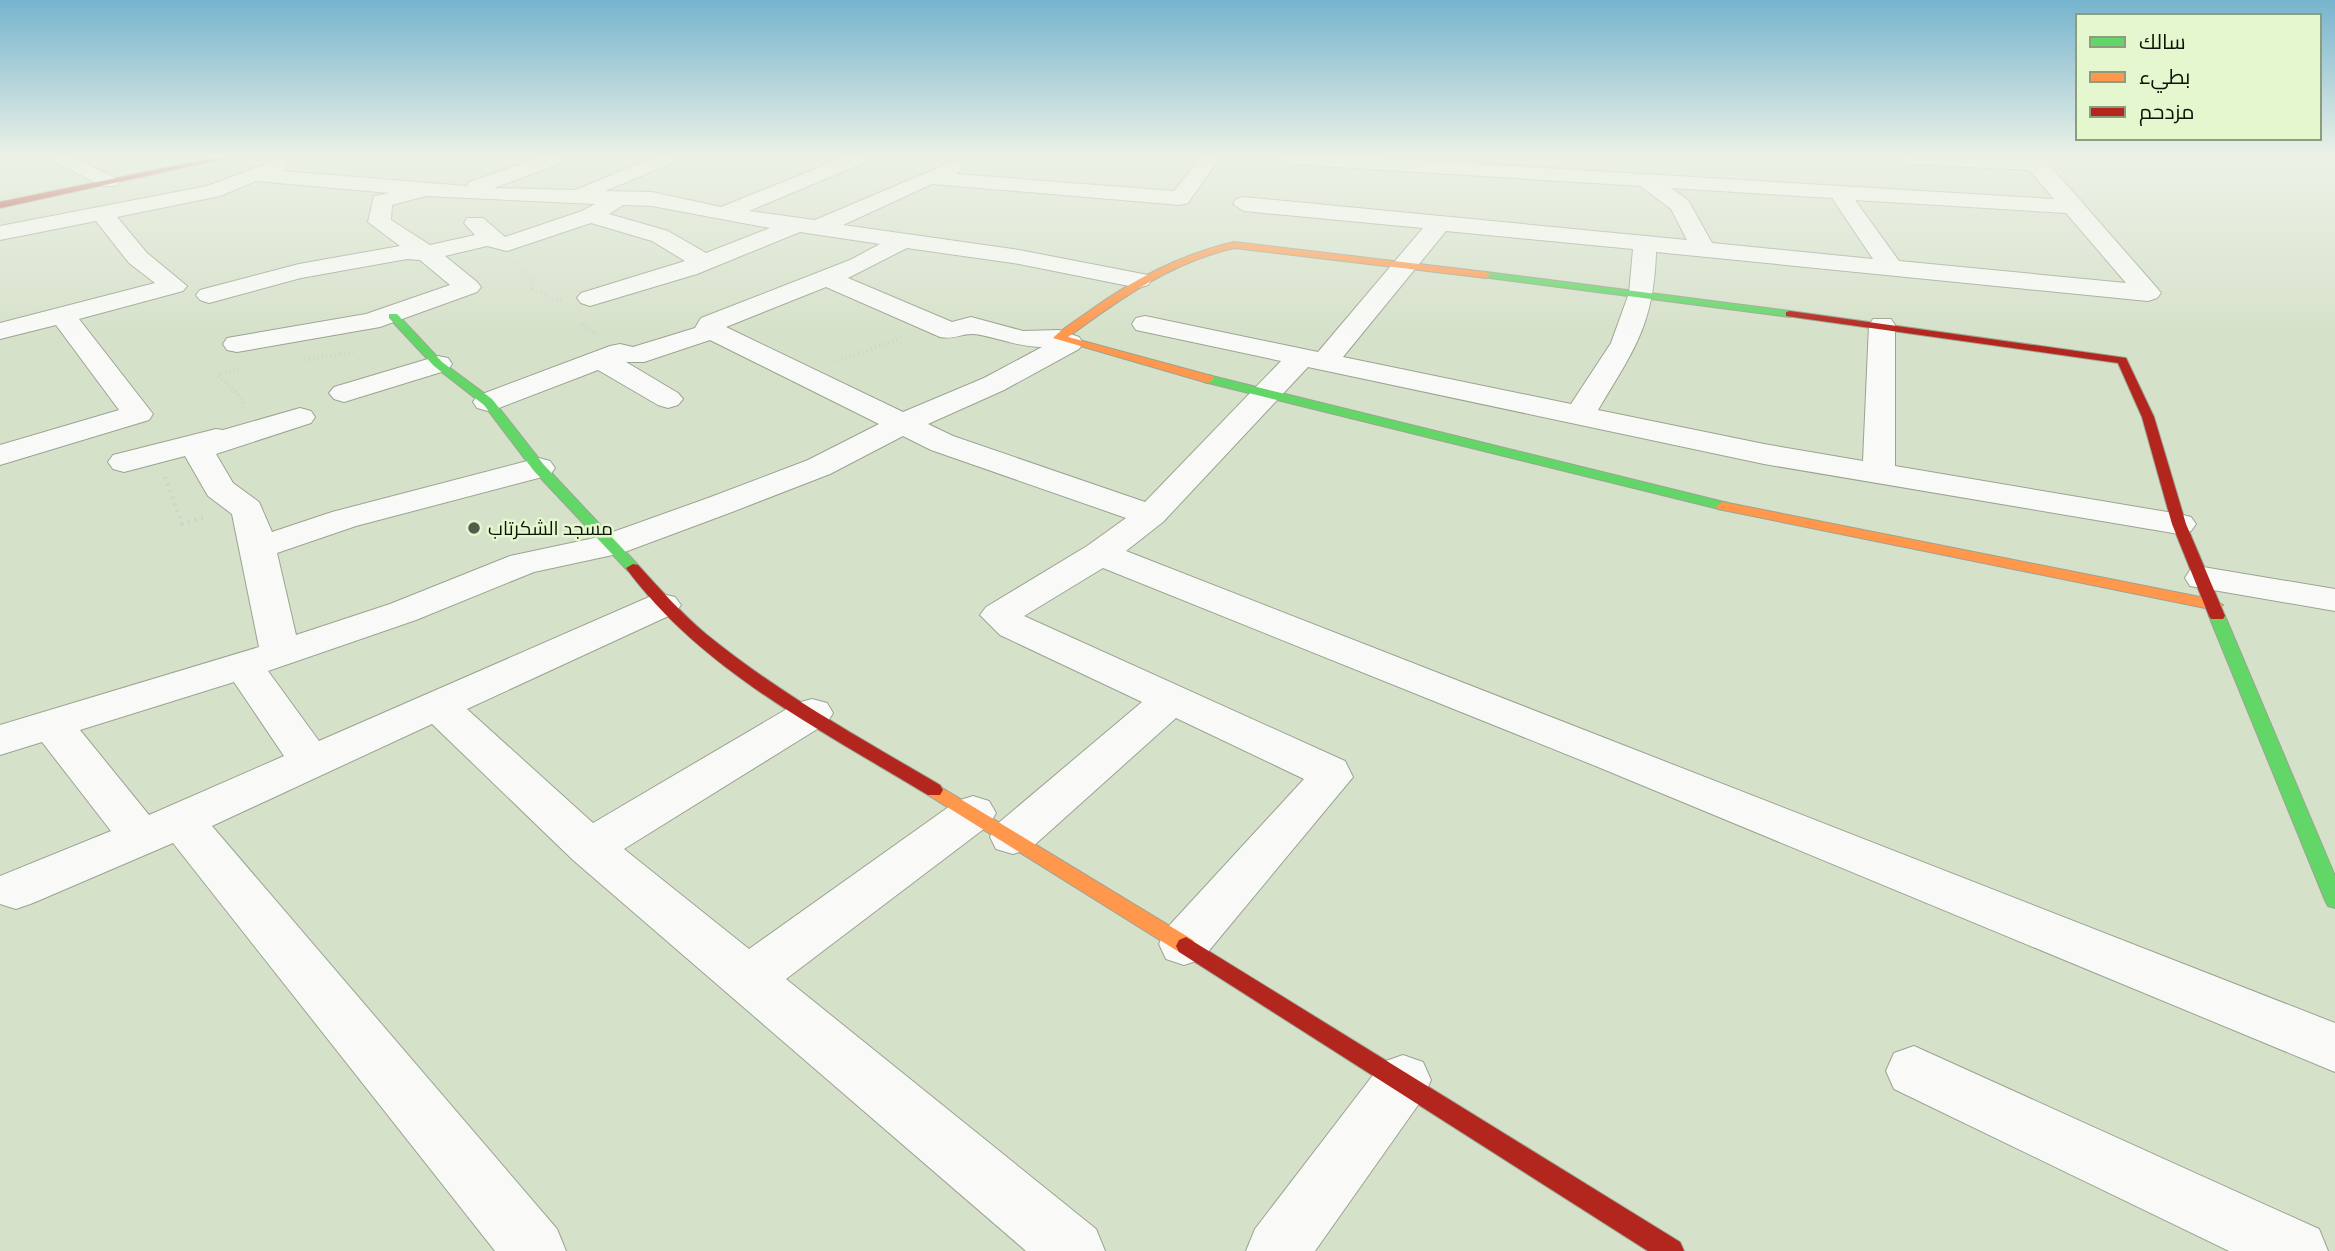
<svg xmlns="http://www.w3.org/2000/svg" width="2335" height="1251" viewBox="0 0 2335 1251" font-family="'Archivo Narrow',Cairo,sans-serif">
  <style>
    .lines { fill: none; stroke-linecap: round; stroke-linejoin: round }
    .street-casing { stroke: #9ca392; stroke-width: 2 }
    .fast-casing { stroke: #9ca392; stroke-width: 2 }
    .slow-casing { stroke: #9ca392; stroke-width: 2 }
    .jam-casing { stroke: #9ca392; stroke-width: 2 }
    .path-far2 { stroke: #d0d3cd; stroke-width: 2.5; stroke-dasharray: 1 3.5; stroke-linecap: butt }
    .path-far1 { stroke: #d0d3cd; stroke-width: 3.5; stroke-dasharray: 1 3.5; stroke-linecap: butt }
    .path { stroke: #d0d3cd; stroke-width: 4.5; stroke-dasharray: 2 5; stroke-linecap: butt }
    .street { fill: #f9faf7; fill-rule: evenodd }
    .fast { fill: #63d668; fill-rule: evenodd }
    .slow { fill: #ff974d; fill-rule: evenodd }
    .jam { fill: #b3261e; fill-rule: evenodd }
    .poi-dot { fill: #535b4b; stroke: #e4f7ce; stroke-width: 2.5 }
    .labels { text-anchor: middle; dominant-baseline: central; stroke-width: 5; stroke-linejoin: round; paint-order: stroke }
    .poi-label { font-size: 19px; fill: #0d1306; stroke: #e4f7ce; text-anchor: start }
  </style>
  <rect width="100%" height="100%" fill="#d6e1ca"/>
  <g class="lines">
    <defs>
      <path id="street" d="M48,158h26l42,20 4,4 -4,4h-14z
        M539,158h28l-3,4 -70,26 82,2 75,-32h27l-3,4 -70,29 47,1 69,15 121,-49h27l-3,4 -117,49 66,9 139,-59 10,6 -8,7 218,17 26,-33h20l-32,45 -8,2 -248,-21 -89,41 176,25 129,25 4,5 -4,5 -9,3 -120,-24 -112,-16 -59,30 104,44 19,-5 52,14 36,-1 20,7 4,6 -4,6 -75,41 -76,34 25,12 192,66 136,-141 -145,-31 -4,-6 4,-6 9,-2 173,36 105,-124 -179,-17 -11,-7 3,-5 8,-2 443,43 -16,-31 -31,-23 -351,-22 -10,-6h103l672,41 -25,-29 -120,-6 -10,-6 146,2 112,128 4,5 -4,5 -9,3 -492,-49c-2,72 -22,98 -58,158l166,34 99,17 6,-136 4,-6h18l4,6v141l284,48 12,3 5,7 -5,7 -12,3 -415,-70 -456,-97 -145,155 -37,29 1209,472v49l-737,-305 -495,-199 -79,48 321,145 8,16 -151,182 -18,6 -18,-6 -7,-15 7,-15 138,-150 -128,-61 -146,131 -17,5 -17,-5 -6,-12 6,-12 146,-123 -142,-67 -20,-20 6,-8 101,-61 39,-28 -195,-68 -28,-14 -73,38 -98,38 -110,41 -88,19 -118,48 -148,51 51,70 330,-144 13,-3 13,3 6,8 -6,8 -208,96 126,114 204,-120 15,-4 15,4 6,10 -6,10 -203,126 125,100 208,-148 16,-5 16,5 7,12 -7,12 -203,154 310,250 9,22h-79l-453,-391 -141,-136 -220,102 345,403 9,22h-71l-322,-408 -140,60 -17,6 -16,-5v-28l111,-45 -69,-89 -42,13v-30l259,-78 -27,-133 -24,-18 -23,-40 -61,16 -11,-3 -5,-7 5,-7 103,-26 7,1 77,-22 11,3 4,6 -4,6 -95,31 17,29 26,19 13,30 60,-20 207,-54 11,3 5,7 -5,7 -194,51 -79,27 19,82 94,-31 120,-48 89,-19 109,-39 100,-38 71,-36 -169,-84 -66,22h-18l52,31 5,6 -5,6 -10,3 -10,-3 -60,-35 -99,38 -11,3 -11,-3 -4,-6 4,-6 133,-50 10,-2 13,3 62,-19 6,-10 149,-58 30,-16 -80,-12 -103,42 -107,32 -9,-3 -4,-5 4,-5 104,-32 -33,-20 -61,-18 -84,28 -20,-5 -42,10 32,26 4,5 -4,5 -97,35 -143,25 -10,-2 -4,-6 4,-6 139,-24 84,-29 -30,-25 -13,-1 -106,19 -92,25 -9,-3 -4,-5 4,-5 99,-26 101,-18 -32,-24 6,-26 15,-3 -133,-12 -36,15 -103,21 30,36 40,33 -4,5 -104,28 74,95 -4,6 -149,45v-20l119,-35 -63,-85 -56,14v-16l155,-40 -26,-20 -33,-42 -96,19v-14l207,-40 72,-27 10,6 -7,6 185,15 2,-4zM1671,188l161,10 41,61 -161,-16 -24,-43zM426,196l169,8 -13,7 -77,26 -22,-19h-16l-3,5 11,12 -45,10 -39,-25 1,-15zM1855,200l211,13 60,70 -227,-22zM623,205l29,1 118,22 -64,25 -38,-22 -59,-17zM1446,231l187,18 -4,44 -18,50 -40,61 -228,-47zM826,287l114,50c13,3 22,-4 34,-3 24,3 43,13 68,13l-58,31 -81,34 -177,-85zM234,682l50,74 -135,59 -69,-85z
        M438,356l10,2 4,6 -4,6 -104,32 -10,-3 -5,-6 5,-6z
        M2203,567l132,22v22l-145,-25 -5,-8 5,-8z
        M1914,1046l405,183 9,22h-99l-335,-162 -8,-18 8,-18z
        M1403,1055l20,7 8,18 -8,18 -108,153h-69l9,-22 128,-167z"/>
      <path id="fast" d="M1486,272l304,39 5,3 -5,3 -308,-40 -1,-2z
        M389,314h8l45,48 50,37 52,66 94,100 2,3 -2,3h-10l-94,-100 -50,-66 -50,-39 -45,-48z
        M1208,375l520,128 2,3 -7,4 -519,-128 -2,-3z
        M2217,611l8,5 110,260v32l-7,-2 -3,-6 -116,-284z"/>
      <path id="slow" d="M1234,242l252,30 5,3 -5,3 -252,-30c-64,15 -114,51 -166,89l144,39 2,3 -6,4 -155,-45c10,-10 24,-18 35,-26 46,-33 91,-57 146,-70z
        M1723,502l492,98 8,5 -8,5 -497,-101 -2,-3z
        M934,783l259,157 3,6 -3,6 -7,3 -7,-3 -251,-157 -3,-5 3,-5z"/>
      <path id="jam" d="M213,158h14l-227,50v-6z
        M1790,311l336,47 28,59 32,107 39,92 -2,3h-12l-2,-3 -37,-92 -30,-107 -24,-54 -332,-47v-4z
        M633,564l5,1c22,24 43,48 68,69 72,59 154,104 234,151l3,5 -3,5h-12c-107,-65 -227,-125 -302,-227z
        M1186,937l494,305 4,9h-36l-469,-299 -3,-6 3,-6z"/>
    </defs>
    <!-- street casing -->
    <use href="#street" class="street-casing"/>
    <!-- fast casing -->
    <use href="#fast" class="fast-casing"/>
    <!-- slow casing -->
    <use href="#slow" class="slow-casing"/>
    <!-- jam casing -->
    <use href="#jam" class="jam-casing"/>
    <!-- path-far2 -->
    <path class="path-far2" d="M518,263l16,19 -2,7 3,2"/>
    <!-- path-far1 -->
    <path class="path-far1" d="M532,289l24,12 6,-2
      M586,323l-4,1 15,11
      M304,360l50,-8
      M837,361l64,-23
      M239,369l-21,7 23,21 3,11"/>
    <!-- path -->
    <path class="path" d="M165,477l17,47 24,-7"/>
    <!-- street -->
    <use href="#street" class="street"/>
    <!-- fast -->
    <use href="#fast" class="fast"/>
    <!-- slow -->
    <use href="#slow" class="slow"/>
    <!-- jam -->
    <use href="#jam" class="jam"/>
  </g>
  <!-- sky -->
  <linearGradient id="sky" x2="0" y2="1"><stop stop-color="#76b4ce"/><stop offset="0.47" stop-color="#edf2e7"/><stop offset="1" stop-color="#edf2e7" stop-opacity="0"/></linearGradient>
  <rect width="2335" height="333" fill="url(#sky)"/>
  <!-- markers -->
  <circle class="poi-dot" cx="474" cy="528" r="7"/>
  <g class="labels">
    <!-- poi labels -->
    <g class="poi-label">
      <text x="488" y="528">مسجد الشكرتاب</text>
    </g>
  </g>
  <!-- legend -->
  <rect x="2076" y="14" width="245" height="126" fill="#e4f7ce" stroke="#8e9c7e" stroke-width="2"/>
  <rect x="2090" y="37" width="35" height="10" fill="#63d668" stroke="#8e9c7e" stroke-width="2"/>
  <text x="2139" y="49" font-size="21" fill="#0d1306">سالك</text>
  <rect x="2090" y="72" width="35" height="10" fill="#ff974d" stroke="#8e9c7e" stroke-width="2"/>
  <text x="2139" y="84" font-size="21" fill="#0d1306">بطيء</text>
  <rect x="2090" y="107" width="35" height="10" fill="#b3261e" stroke="#8e9c7e" stroke-width="2"/>
  <text x="2139" y="119" font-size="21" fill="#0d1306">مزدحم</text>
</svg>
